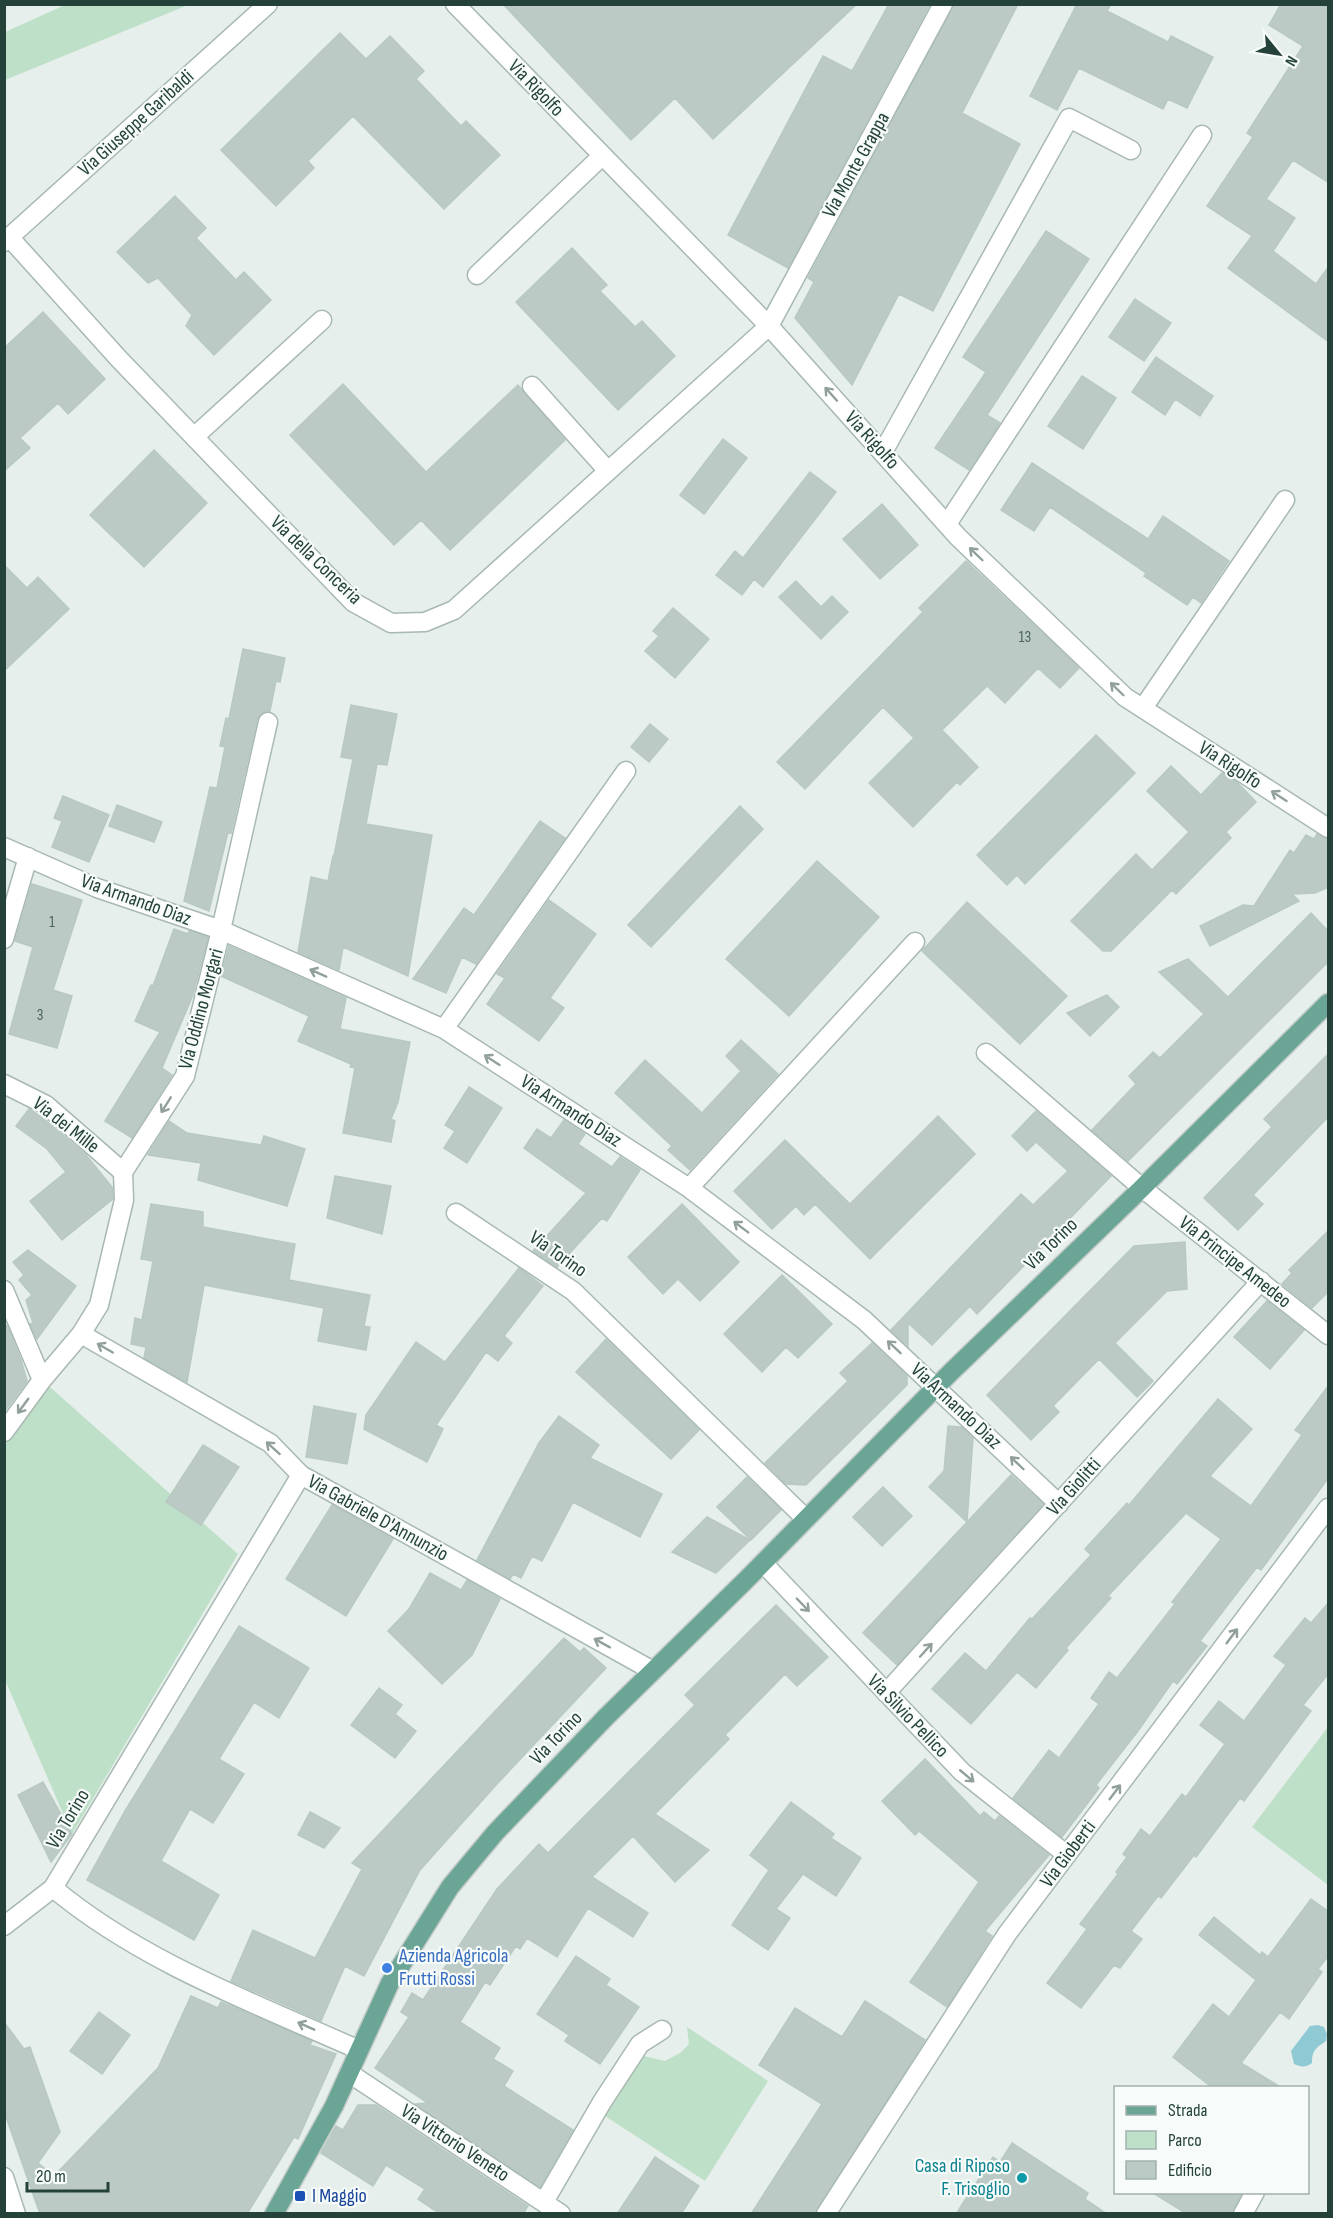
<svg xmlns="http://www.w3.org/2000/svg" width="1333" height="2218" viewBox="0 0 1333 2218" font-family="'Sofia Sans Condensed',sans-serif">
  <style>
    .green { fill: #bfe0c8 }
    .water { fill: #8ec9d4 }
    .building { fill: #bbcac4; stroke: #b8c9c2; stroke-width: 1.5 }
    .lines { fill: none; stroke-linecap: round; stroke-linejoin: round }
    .minor-casing { stroke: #a8b8b2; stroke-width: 21 }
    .primary-casing { stroke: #c2cac8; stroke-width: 21 }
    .minor { stroke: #fff; stroke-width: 18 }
    .primary { stroke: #6aa596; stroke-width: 18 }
    .oneway { stroke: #92a09c }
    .shop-dot { fill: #3f7fe0; stroke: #f7fbf9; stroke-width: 2 }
    .culture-dot { fill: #0f9aa8; stroke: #f7fbf9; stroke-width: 2 }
    .transit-dot { fill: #1a4fb4; stroke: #f7fbf9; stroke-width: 2 }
    .labels { text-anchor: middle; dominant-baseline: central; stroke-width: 4.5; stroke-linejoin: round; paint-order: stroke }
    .number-label { font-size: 16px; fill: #4a645c }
    .street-label { font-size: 20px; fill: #24423a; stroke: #f7fbf9 }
    .shop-label { font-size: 20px; fill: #366cbe; stroke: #f7fbf9; text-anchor: start }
    .culture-label { font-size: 20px; fill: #0d838f; stroke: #f7fbf9; text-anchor: end }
    .transit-label { font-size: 20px; fill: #164399; stroke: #f7fbf9; text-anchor: start }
  </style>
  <rect width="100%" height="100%" fill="#e6efeb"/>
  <!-- green -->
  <path class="green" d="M65,5v-1l123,1 -183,75v-48z
    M42,1380l196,174 -166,280 -67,-154v-248z
    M1328,1727v158l-76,-58z
    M687,2027l81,54 -63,100 -100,-65 39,-60 21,5 15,-8 9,-9z"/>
  <!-- water -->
  <path class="water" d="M1318,2025l6,2 3,7 -1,7c-10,7 -14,9 -14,22 -7,5 -11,4 -18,1l-3,-13 19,-25z"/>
  <!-- building -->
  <path class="building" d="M503,4h354l-144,135 -38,-41 -44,42z
    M889,4h41l-142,264 -60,-33 95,-179 29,15z
    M954,4h64l-56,109 58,31 -87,167 -34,-17 -47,91 -57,-67 19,-36 -6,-4z
    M1077,4h34l-4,7 61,31 3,-6 42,21 -26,51 -19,-9 -5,10 -84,-41 -22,42 -27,-14z
    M1281,4h48v179l-36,-23 -27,39 29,19 -22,33 43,33 13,-18v76l-101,-74 24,-32 -45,-30 46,-69 -6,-4 56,-87 -34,-21z
    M340,33l26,26 24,-23 34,35 -8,8 45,47 5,-5 34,34 -56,54 -91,-93 -45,45 6,7 -38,38 -55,-56z
    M175,196l31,32 -10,10 40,42 8,-8 27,28 -57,55 -28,-29 6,-11 -34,-37 -10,5 -31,-31z
    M1046,231l43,28 -102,156 13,8 -31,47 -34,-22 51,-76 -23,-15z
    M572,248l35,37 -7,6 35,36 7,-6 33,35 -57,54 -102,-108z
    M1135,299l36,24 -27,38 -35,-24z
    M43,312l62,67 -37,35 -10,-11 -38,35 10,10 -26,23v-123z
    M1156,357l57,39 -13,20 -25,-17 -10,16 -33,-23z
    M1082,376l34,22 -33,51 -35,-23z
    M343,384l83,88 92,-87 47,55 -115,110 -29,-30 -27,25 -104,-110z
    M723,439l24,19 -43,56 -24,-19z
    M154,450l53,53 -63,64 -54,-52z
    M1032,463l116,76 15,-23 66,45 -28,42 -8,-6 -6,8 -43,-29 2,-3 -96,-66 -16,24 -33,-21z
    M810,472l26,20 -73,95 -9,-8 -12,16 -26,-20 19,-24 8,7z
    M882,504l36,41 -38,34 -37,-40z
    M966,561l113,107 -19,20 -22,-20 -33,35 -18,-17 -45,44 36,37 -18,18 -3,-3 -44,45 -44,-44 45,-45 -31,-31 -78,82 -28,-27 146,-150 -4,-4z
    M4,565l23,23 11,-11 31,32 -65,62z
    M796,581l25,26 11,-11 16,16 -27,27 -42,-42z
    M673,608l36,31 -34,39 -30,-27 14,-15 -6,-5z
    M243,649l42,9 -5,24 -4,-1 -6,30 -10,3 -3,6 -26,113 -3,-1 -19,79 -25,-10 26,-114 7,1 8,-41 -5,-1 6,-28 3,1z
    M351,705l46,9 -10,51 -10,-1 -11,60 66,11 -24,141 -65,-29 -4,23 -41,-18 13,-75 17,4 5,-25h1l19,-97 -12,-2z
    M650,724l18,15 -19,23 -18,-15z
    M1096,735l39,38 -110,111 -8,-9 -10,10 -30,-30z
    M1171,766l30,29 21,-22 15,9 19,20 -30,30 5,6 -55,56 -4,-4 -61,61h-8l-32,-30 65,-67 16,16 37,-38 -42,-41z
    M63,796l46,19 -20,47 -37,-15 10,-26 -8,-3z
    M117,805l45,17 -8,20 -45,-16z
    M740,806l23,23 -112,118 -23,-22z
    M540,821l25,17 -89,126 -14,-7 -16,36 -33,-14 51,-71 10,7z
    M1317,834l12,5v48l-14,6 -23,1 7,7 -89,45 -10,-20 43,-21 11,1 36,-56 4,3 12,-18 8,4z
    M817,861l62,56 -90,99 -63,-57z
    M32,884l50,16 -29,90 19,6 -15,52 -48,-14 24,-87 -18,-6z
    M549,900l47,34 -46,64 14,10 -25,33 -52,-37 18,-26 -8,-4z
    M967,902l100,94 -47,48 -98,-93z
    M1311,913l18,19v29l-201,200 -36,-31 44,-46 -7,-8 24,-24 7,6 44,-44 -45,-42 29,-13 40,38z
    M174,929l14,5 1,-3 19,6 -15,58 -31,73 10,7 -40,63 -27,-17 55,-89 -25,-11 16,-36 2,1z
    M229,946l117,52 -6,31 70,13 -12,60 -7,17 4,2 -4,21 -48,-9 12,-65 -5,-1 1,-3 -53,-23 11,-25 -88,-40z
    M1107,995l12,12 -29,29 -23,-23z
    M741,1040l37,34 -88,96 -22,-20 4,-4 -57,-53 30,-33 57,53 39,-42 -15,-15z
    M1329,1053v63l-76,79 10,9 -25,26 -34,-32 68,-71 -8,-8z
    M469,1087l33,21 -35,55 -23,-15 11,-17 -10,-6z
    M29,1109l14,9 43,37 26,32 1,12 -51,41 -32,-39 36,-29 -19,-23 -31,-23z
    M1036,1111l75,65 -134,138 -7,-8 -38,39 -24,-22v23l-17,-16 130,-136 12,11 35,-34 -32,-29 -9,9 -15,-15z
    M938,1116l37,38 -105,105 -55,-55 -11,11 -8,-9 -24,23 -38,-38 51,-51 65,64z
    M564,1120l21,14 -7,10 34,23 8,-10 20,13 -33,51 -5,-3 -45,49 -24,-16 53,-58 -62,-45 13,-19 14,9z
    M169,1121l18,12 74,12 3,-9 41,13 -18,57 -89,-26 3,-17 -53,-8z
    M335,1176l56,10 -9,48 -55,-16z
    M151,1204l52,8v15l92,17 -6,36 81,15 -6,31 6,1 -4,23 -48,-9 6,-33 -120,-23 -17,97 -43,-24 2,-11 -15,-3 4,-26 7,2 11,-59 -12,-2z
    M682,1204l57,58 -39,39 -22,-22 -15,15 -35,-37z
    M1329,1230v61l-17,17 -30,-24 10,-11 -3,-3z
    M1185,1242l2,47 -20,2 -52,52 38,38 -16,16 -38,-38 -46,47 6,6 -28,28 -44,-45 147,-149z
    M28,1250l48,36 -39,53 -7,-15 3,-1 -7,-23 6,-5 -13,-15 5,-5 -11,-13z
    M519,1268l24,18 -39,50 8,7 -14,18 -12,-9 -50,73 7,4 -16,33 -63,-33 2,-14 50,-73 29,20z
    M782,1275l50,49 -34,34 -12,-11 -24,25 -38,-38z
    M1267,1301l37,29 -34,39 -36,-32z
    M7,1325l14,35 6,21 -23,31v-86z
    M606,1339l93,91 -28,29 -95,-87z
    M872,1343l35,33v9l-101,100 -20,-1 -21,-21 83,-82 -8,-8z
    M1329,1385v92l-68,93 -4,-3 -57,74 7,5 -30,38 -4,-3 -35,50 -42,54 3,3 -37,49 -49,-39 36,-48 10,8 40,-54 -8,-6 18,-26 8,6 58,-74 -3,-2 49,-63 -35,-26 -78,83 3,2 -45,50 2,2 -32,38 -19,-16 -46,52 -39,-35 33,-36 21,18 44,-53 2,1 59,-64 -6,-6 42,-46 2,2 89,-106 34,30 -42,47 41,30 51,-71 -7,-5z
    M314,1406l42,8 -9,50 -41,-7z
    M559,1416l40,29 -9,13 72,36 -22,43 -67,-35 -31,59 -10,-5 -11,22 -8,-4 -3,5 -33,-19 62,-117z
    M948,1426l13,1 12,11 -6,84 44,-47 32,29 -146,161 -34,-32 104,-111 -38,-35 15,-16z
    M203,1445l36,22 -38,58 -35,-23z
    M747,1477l34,33 -30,30 -34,-33z
    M883,1487l29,29 -30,30 -29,-29z
    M332,1505l61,34 -47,77 -60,-37z
    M707,1517l43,23 -34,33 -44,-21z
    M430,1573l31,17 6,-10 33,19 -28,56 -30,29 -54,-53 21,-22z
    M1329,1602v71l-26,32 8,6 -67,90 -4,-3 -44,59 -2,-2 -33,43 -3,-2 -27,35 11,8 -22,29 -6,-3 -33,43 -34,-25 40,-54 -7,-5 38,-50 -2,-2 11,-15 -4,-3 18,-25 9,7 32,-42 4,3 39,-53 -25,-19 19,-24 25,20 42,-56 -12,-9 31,-38 6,5z
    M776,1605l52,52 -31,29 -12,-12 -60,61 4,4 -74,75 54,36 -34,32 -42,-46 -41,41 56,36 -15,24 -45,-29 -31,49 -30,-19 -7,11 -4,-3 -26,39 -5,-3 -25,40 40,26 -7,11 20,12 -9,15 69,44 -33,57 -125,-83 13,-1 -53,-35 34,-51 -8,-5 11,-19 11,7 74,-111 42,-45 9,9 147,-148 -10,-10z
    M239,1626l70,42 -30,50 -25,-16 -35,57 25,15 -31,49 -23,-14 -29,52 58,34 -25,45 -107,-60 38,-69z
    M564,1638l16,14 4,-4 22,20 -110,117 -76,85 -56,106 -19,-10 -24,55 -90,-40 22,-51 62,28 47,-89 -10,-6z
    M379,1688l23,17 -7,9 21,17 -21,27 -44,-33z
    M925,1759l55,57 4,-4 11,9 4,-5 50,39 -64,76 7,5 -45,71 -37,-25 69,-100 -60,-51 -4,4 -33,-34z
    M43,1782l29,52 -21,28 -33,-67z
    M791,1802l43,32 -3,4 30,20 -25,38 -33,-22 -27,35 14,9 -22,32 -36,-25 37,-55 -19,-15z
    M310,1812l30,16 -16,20 -26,-13z
    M1311,1899l18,13v43l-11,14 4,3 -33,47 -9,-7 -39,51 41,25h-69l-40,-31 40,-53 16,13 27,-37 -57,-45 15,-18 46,38 2,-3 6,5z
    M576,1956l34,23 -4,6 33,22 -39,57 -35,-23 4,-6 -32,-21z
    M191,1996l27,12 3,-6 91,39 -2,4 26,9 -38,85 -4,-2 -47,77h-207l-36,-103v-89l20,27 6,-2 30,85 -22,31 16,13 104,-108z
    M865,2001l60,39 -110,174h-64l71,-110 -63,-39 36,-57 47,29z
    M99,2012l31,23 -28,39 -32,-23z
    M358,2105h18l152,101 -5,8h-83l-22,-15 7,-10 -39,-24 -13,21 -52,-33 15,-27 7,4z
    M1012,2143l76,50 -3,6 22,15h-151l37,-57 7,5z
    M655,2157l44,29 -18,28h-64z
    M1153,2193h89l-10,21h-45z"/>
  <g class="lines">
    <defs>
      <path id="minor" d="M455,4l314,322 189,211 167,160 203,131
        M10,238l109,121 234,243 38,21 34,-1 29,-12 315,-284 174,-322
        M4,242l264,-238
        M477,275l125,-119
        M532,386l76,85
        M194,437l128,-117
        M883,452l186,-334 62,32
        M947,524l255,-389
        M1143,708l142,-208
        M4,847l93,41 124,42 223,99 245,159 175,132 195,184
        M4,939l24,-82
        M444,1029l182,-258
        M986,1053l156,135 186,147
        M4,1084l42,21 77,67
        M689,1188l226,-246
        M456,1213l117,78 233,228
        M4,1290l38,90
        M81,1334l189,109 31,32 352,196
        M4,1432l38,-52 39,-46 18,-29 25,-105 -1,-28 62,-96 36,-146 47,-208
        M763,1563l199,209 105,83
        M886,1693l375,-412
        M53,1888c89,74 201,115 306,162
        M4,1926l49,-38 248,-413
        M349,2073l212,141
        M4,2177l12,37
        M544,2202l58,-100 38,-58 22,-14
        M826,2214l181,-280 321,-426
        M1243,2214l12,-22"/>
      <path id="primary" d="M274,2214l60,-108 56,-123 60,-96 45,-54 111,-116 139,-136 206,-209 191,-184 186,-185"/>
    </defs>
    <!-- minor casing -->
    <use href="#minor" class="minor-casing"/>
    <!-- primary casing -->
    <use href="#primary" class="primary-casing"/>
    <!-- minor -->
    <use href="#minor" class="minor"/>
    <!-- primary -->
    <use href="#primary" class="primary"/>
  </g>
  <!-- one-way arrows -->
  <defs><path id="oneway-shaft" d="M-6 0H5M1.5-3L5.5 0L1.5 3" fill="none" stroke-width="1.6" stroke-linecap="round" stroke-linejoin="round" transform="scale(1.5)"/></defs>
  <g class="oneway">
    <use href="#oneway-shaft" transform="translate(831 394) rotate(-132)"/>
    <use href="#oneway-shaft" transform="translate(976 554) rotate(-136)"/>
    <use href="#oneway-shaft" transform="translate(1117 689) rotate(-136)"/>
    <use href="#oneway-shaft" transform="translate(1279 796) rotate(-147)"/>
    <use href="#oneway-shaft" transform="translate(318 973) rotate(-156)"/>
    <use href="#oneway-shaft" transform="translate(492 1060) rotate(-147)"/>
    <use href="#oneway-shaft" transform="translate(166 1105) rotate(122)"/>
    <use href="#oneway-shaft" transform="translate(741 1227) rotate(-143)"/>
    <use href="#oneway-shaft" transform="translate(894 1347) rotate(-137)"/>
    <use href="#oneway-shaft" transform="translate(105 1348) rotate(-150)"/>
    <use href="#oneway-shaft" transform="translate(23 1406) rotate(126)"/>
    <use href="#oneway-shaft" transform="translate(273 1448) rotate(-138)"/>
    <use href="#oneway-shaft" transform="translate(1017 1463) rotate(-136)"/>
    <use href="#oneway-shaft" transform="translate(803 1605) rotate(46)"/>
    <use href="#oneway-shaft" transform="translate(1232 1636) rotate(-53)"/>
    <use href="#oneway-shaft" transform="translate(602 1643) rotate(-151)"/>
    <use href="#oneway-shaft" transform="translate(926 1650) rotate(-48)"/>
    <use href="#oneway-shaft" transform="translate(967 1776) rotate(40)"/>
    <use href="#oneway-shaft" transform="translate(1115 1792) rotate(-53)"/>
    <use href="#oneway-shaft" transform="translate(306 2026) rotate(-156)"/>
  </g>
  <!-- markers -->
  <circle class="shop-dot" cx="387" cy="1968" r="6"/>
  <circle class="culture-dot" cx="1022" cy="2178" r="6"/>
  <rect class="transit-dot" x="294" y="2190" width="12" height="12" rx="3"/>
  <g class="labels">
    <!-- number labels -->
    <g class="number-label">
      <text x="1025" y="637">13</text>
      <text x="52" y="922">1</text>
      <text x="40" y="1015">3</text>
    </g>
    <!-- street labels -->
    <g class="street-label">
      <text transform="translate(536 88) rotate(46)">Via Rigolfo</text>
      <text transform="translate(136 123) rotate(-42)">Via Giuseppe Garibaldi</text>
      <text transform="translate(856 165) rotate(-61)">Via Monte Grappa</text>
      <text transform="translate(872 440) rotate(48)">Via Rigolfo</text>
      <text transform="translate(316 560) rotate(44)">Via della Conceria</text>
      <text transform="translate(1230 765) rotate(33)">Via Rigolfo</text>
      <text transform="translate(136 900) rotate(20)">Via Armando Diaz</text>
      <text transform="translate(201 1009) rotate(-75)">Via Oddino Morgari</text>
      <text transform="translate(571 1111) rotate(33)">Via Armando Diaz</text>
      <text transform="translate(66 1125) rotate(38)">Via dei Mille</text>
      <text transform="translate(1051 1244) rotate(-44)">Via Torino</text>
      <text transform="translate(558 1254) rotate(35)">Via Torino</text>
      <text transform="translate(1235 1262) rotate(38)">Via Principe Amedeo</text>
      <text transform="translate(956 1406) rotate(43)">Via Armando Diaz</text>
      <text transform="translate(1074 1487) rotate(-48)">Via Giolitti</text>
      <text transform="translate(378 1518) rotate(29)">Via Gabriele D'Annunzio</text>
      <text transform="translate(908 1716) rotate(46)">Via Silvio Pellico</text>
      <text transform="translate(556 1738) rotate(-46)">Via Torino</text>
      <text transform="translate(68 1819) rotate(-59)">Via Torino</text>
      <text transform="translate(1068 1854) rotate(-53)">Via Gioberti</text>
      <text transform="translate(455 2143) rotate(33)">Via Vittorio Veneto</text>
    </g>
    <!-- shop labels -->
    <g class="shop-label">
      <text x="399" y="1956">Azienda Agricola<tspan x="399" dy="23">Frutti Rossi</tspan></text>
    </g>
    <!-- culture labels -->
    <g class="culture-label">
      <text x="1010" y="2166">Casa di Riposo<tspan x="1010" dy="23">F. Trisoglio</tspan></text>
    </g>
    <!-- transit labels -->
    <g class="transit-label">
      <text x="312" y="2196">I Maggio</text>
    </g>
  </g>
  <!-- border -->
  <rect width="1333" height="2218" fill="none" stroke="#24423a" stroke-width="12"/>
  <!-- legend -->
  <rect x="1114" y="2086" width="195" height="108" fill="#f7fbf9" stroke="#a3b1ad" stroke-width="1.5"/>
  <rect x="1126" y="2106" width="30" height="9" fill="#6aa596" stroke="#a3b1ad" stroke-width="1.5"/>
  <text x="1168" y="2116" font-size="18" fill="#24423a">Strada</text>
  <rect x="1126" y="2131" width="30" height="18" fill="#bfe0c8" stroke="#a3b1ad" stroke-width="1.5"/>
  <text x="1168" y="2146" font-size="18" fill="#24423a">Parco</text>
  <rect x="1126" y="2161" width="30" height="18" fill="#bbcac4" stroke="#a3b1ad" stroke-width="1.5"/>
  <text x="1168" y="2176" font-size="18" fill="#24423a">Edificio</text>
  <!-- north arrow -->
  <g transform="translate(1279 54) rotate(120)" stroke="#f7fbf9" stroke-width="4.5" paint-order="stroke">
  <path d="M0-4.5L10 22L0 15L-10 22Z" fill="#24423a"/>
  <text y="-9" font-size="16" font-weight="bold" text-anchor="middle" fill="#24423a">N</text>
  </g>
  <!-- scale -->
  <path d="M27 2182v9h81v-9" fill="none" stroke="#24423a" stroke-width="3"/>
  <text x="36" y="2182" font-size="18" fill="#24423a" stroke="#f7fbf9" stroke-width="4.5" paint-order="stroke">20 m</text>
</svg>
